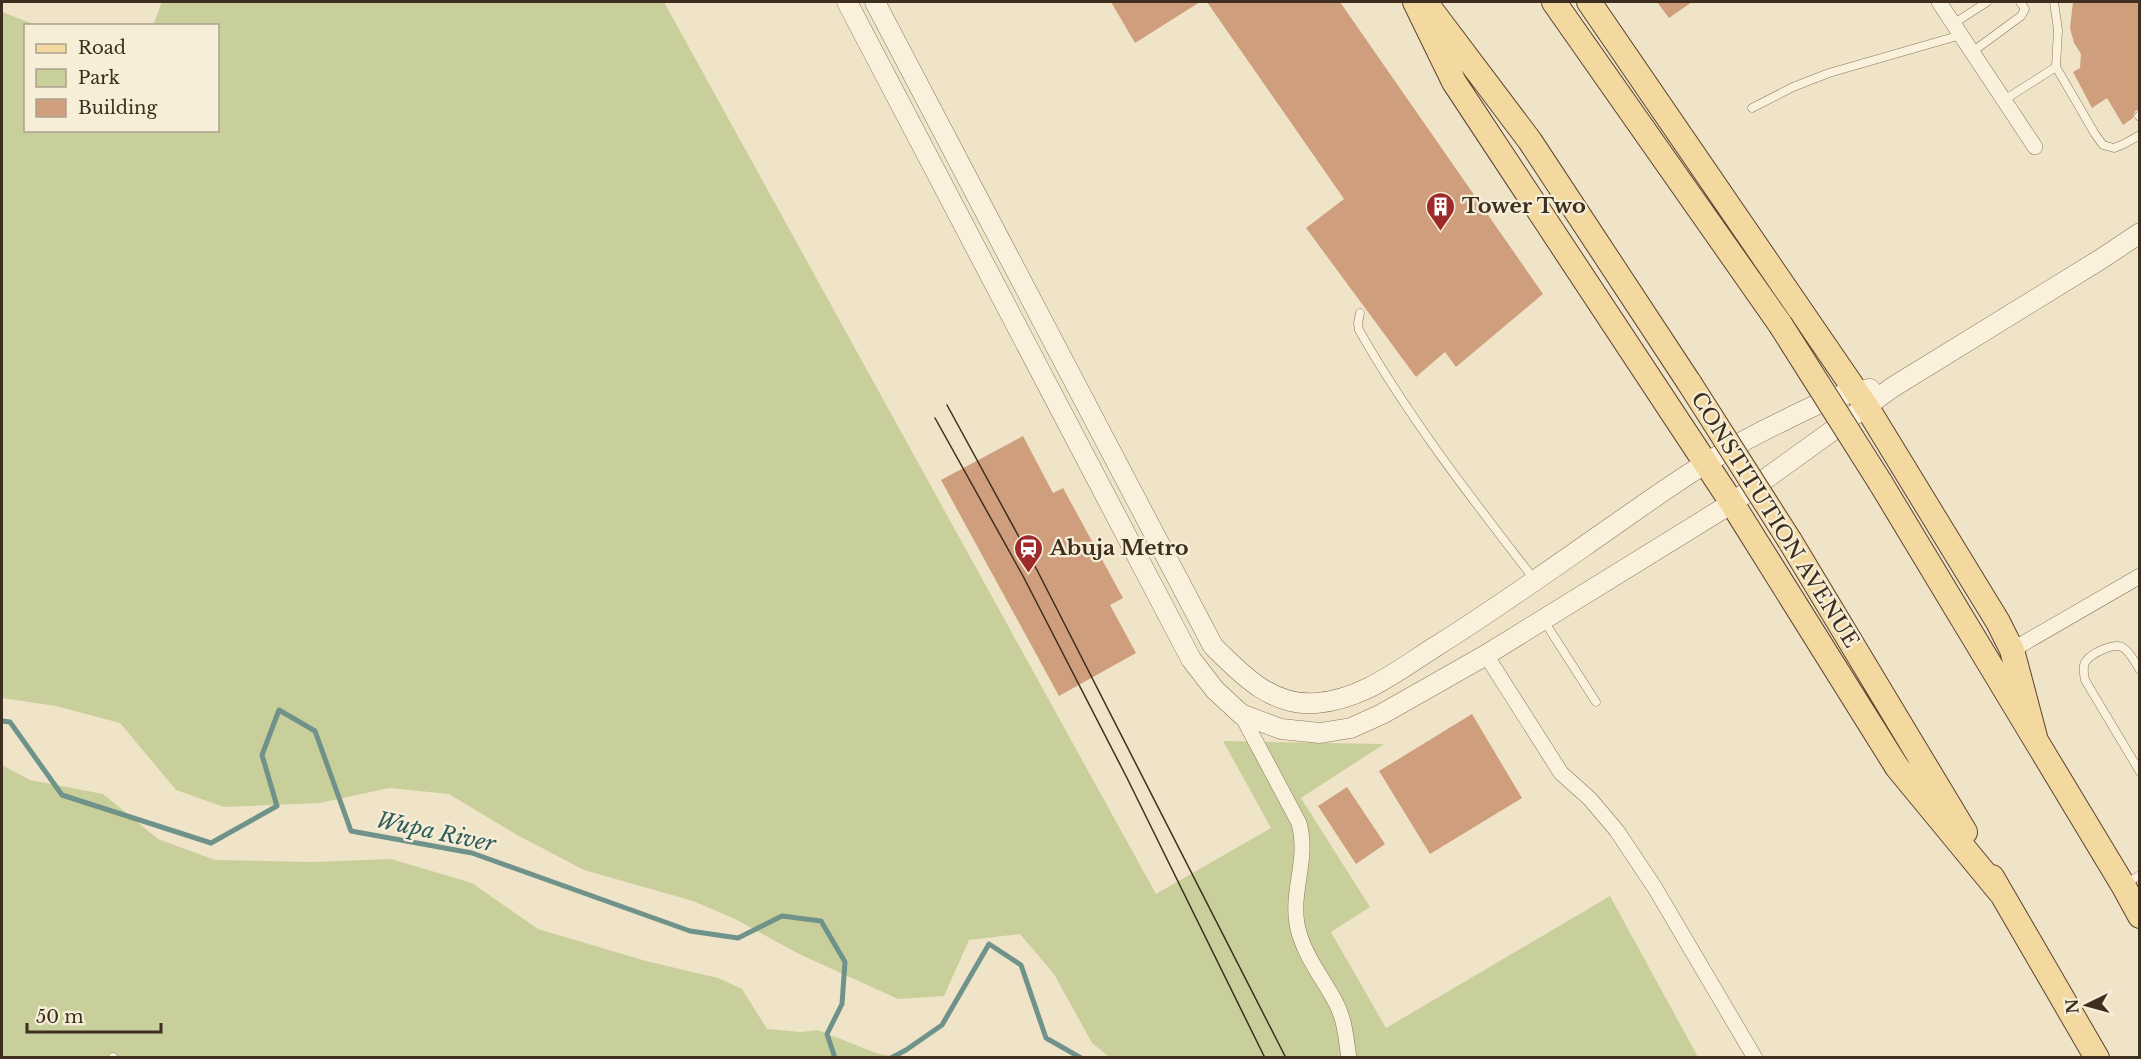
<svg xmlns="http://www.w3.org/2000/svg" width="2141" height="1059" viewBox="0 0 2141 1059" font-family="'Libre Baskerville',serif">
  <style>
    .green { fill: #c9cf9b }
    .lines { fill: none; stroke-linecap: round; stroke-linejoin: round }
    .stream { stroke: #6f938a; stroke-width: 5 }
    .building { fill: #cf9f7d }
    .service-casing { stroke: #8d765c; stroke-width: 9 }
    .minor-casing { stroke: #8d765c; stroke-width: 16 }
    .tertiary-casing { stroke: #8d765c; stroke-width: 21 }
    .primary-casing { stroke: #5b4430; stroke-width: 26 }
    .service { stroke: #faf1dc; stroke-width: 8 }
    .minor { stroke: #faf1dc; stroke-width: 15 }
    .tertiary { stroke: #faf1dc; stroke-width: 20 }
    .primary { stroke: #f3d9a0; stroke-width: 24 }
    .tram { stroke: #3d2e20; stroke-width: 1.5 }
    .primary-bridge-casing { stroke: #5b4430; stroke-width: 26; stroke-linecap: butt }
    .primary-bridge { stroke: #f3d9a0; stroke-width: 24 }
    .labels { text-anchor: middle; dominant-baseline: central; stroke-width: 4.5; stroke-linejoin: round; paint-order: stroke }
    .poi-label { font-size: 21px; font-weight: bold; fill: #3d2e20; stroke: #f7eed8; text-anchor: start }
    .street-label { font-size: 21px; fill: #3d2e20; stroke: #f7eed8 }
    .water-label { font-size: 22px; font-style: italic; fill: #2f5d5a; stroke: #f7eed8 }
  </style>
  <rect width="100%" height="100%" fill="#f0e4c8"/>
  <!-- green -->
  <path class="green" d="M162,2h502l492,892 115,-66 -48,-87 161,3 -83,54 69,109 -39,25 55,96 224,-132 88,161h-589l-17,-14 -38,-69 -34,-40 -51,6 -25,56 -46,3 -99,-45 -64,-35 -42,-18 -109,-31 -67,-35 -68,-41 -60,-6 -69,15 -96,4 -48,-17 -56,-67 -64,-17 -54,-8v-686l34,13 -10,1v104h192v-104l-65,-1z
    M2,765l28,15 73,14 55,45 57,21 97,2 79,-3 81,24 66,46 108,32 72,17 24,11 25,40 33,3 18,-2 58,23 20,4h-894z"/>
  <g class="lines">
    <!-- stream -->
    <path class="stream" d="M2,721l8,1 52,73 149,48 66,-37 -15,-51 17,-45 36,21 36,100 121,22 218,78 48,7 44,-22 39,5 24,41 -3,42 -15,30 8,24
      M891,1058l15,-8 36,-25 47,-81 32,21 25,73 35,20"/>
  </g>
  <!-- building -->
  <path class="building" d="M1111,2h89l-65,41z
    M1207,2h133l203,292 -87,73 -11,-15 -29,25 -110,-149 38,-29z
    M1657,2h35l-23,16z
    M2073,2h66v108l-4,1 -2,7 -10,7 -16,-27 -15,10 -19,-36 7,-4 1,-14 -7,-11 -4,-15z
    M1023,436l30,57 10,-5 60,110 -13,7 26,48 -77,43 -118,-216z
    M1472,714l50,84 -92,56 -51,-83z
    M1347,787l38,57 -29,20 -38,-58z"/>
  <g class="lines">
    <defs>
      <path id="service" d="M1953,24l34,-22
        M1972,52l49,-36 4,-7 -5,-7
        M2056,67l39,67 8,11 11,3 10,-4 16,-9
        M2004,100l52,-33 2,-37 -4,-28
        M1752,108l41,-21 36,-14 132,-38
        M2139,116l1,1
        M1360,313l-2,10 1,7c50,88 113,169 175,249
        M1544,621l52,81
        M2140,670c-5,-7 -10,-19 -18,-23 -9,-4 -30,6 -36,14 -4,5 -2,13 -1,19l55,92
        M2125,884l15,-9
        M113,1057v1"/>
      <path id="minor" d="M1939,2l96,145
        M2012,650l128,-74
        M1486,655l75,118 29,26 27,32 38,57 100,170
        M1241,714l58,109c10,36 -8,67 -2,101 5,29 26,54 39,79 9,17 10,36 13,55"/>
      <path id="tertiary" d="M847,2l344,657 24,31 26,24 40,15 39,4 31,-5 31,-14 104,-59 246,-152 161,-116 208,-128 39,-26
        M875,2l338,644c28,28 59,61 103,57 46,-3 84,-34 122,-58 64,-40 126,-85 188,-128 51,-36 98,-68 155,-95 28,-14 57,-29 89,-33"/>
      <path id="primary" d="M1415,2l39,80 278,421 165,264 103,125
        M1554,2l226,322
        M1589,2l277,404 132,216 14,28 23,87
        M1432,11l98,130 160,243
        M1880,482l243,403 17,31
        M1790,541l175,291
        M1992,877l105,181"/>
    </defs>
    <!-- service casing -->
    <use href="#service" class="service-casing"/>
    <!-- minor casing -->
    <use href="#minor" class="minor-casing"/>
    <!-- tertiary casing -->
    <use href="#tertiary" class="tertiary-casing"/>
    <!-- primary casing -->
    <use href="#primary" class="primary-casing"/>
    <!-- service -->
    <use href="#service" class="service"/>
    <!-- minor -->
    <use href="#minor" class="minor"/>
    <!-- tertiary -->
    <use href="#tertiary" class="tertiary"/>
    <!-- primary -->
    <use href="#primary" class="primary"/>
    <!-- tram -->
    <path class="tram" d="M947,405l90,165 249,488
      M935,418l88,158 104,202 138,280"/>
    <defs>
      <path id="primary-bridge" d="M1780,324l100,158
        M1690,384l100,157"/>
    </defs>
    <!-- primary-bridge casing -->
    <use href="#primary-bridge" class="primary-bridge-casing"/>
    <!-- primary-bridge -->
    <use href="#primary-bridge" class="primary-bridge"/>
  </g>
  <!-- icons -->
  <defs>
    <symbol id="building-pin" viewBox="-11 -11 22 30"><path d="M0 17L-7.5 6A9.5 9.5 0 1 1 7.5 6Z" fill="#9e2a2b" stroke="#f7eed8"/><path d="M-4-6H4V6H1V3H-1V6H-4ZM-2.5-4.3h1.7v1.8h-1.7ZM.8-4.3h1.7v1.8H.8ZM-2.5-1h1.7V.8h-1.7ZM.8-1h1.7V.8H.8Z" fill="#fff"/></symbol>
    <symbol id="station-pin" viewBox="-11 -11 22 30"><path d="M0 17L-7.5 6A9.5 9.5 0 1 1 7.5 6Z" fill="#9e2a2b" stroke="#f7eed8"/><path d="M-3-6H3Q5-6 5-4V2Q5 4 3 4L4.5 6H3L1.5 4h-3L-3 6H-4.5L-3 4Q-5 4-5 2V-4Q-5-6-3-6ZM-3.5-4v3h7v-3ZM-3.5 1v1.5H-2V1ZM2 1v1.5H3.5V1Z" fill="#fff"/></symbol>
  </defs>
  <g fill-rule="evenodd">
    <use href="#building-pin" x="1424" y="190" width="33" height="45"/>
    <use href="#station-pin" x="1012" y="532" width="33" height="45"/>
  </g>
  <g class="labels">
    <!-- poi labels -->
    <g class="poi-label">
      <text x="1462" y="206">Tower Two</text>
      <text x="1050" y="548">Abuja Metro</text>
    </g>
    <!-- street labels -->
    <g class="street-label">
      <text transform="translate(1775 520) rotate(58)">CONSTITUTION AVENUE</text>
    </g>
    <!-- water labels -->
    <g class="water-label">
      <text transform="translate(436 832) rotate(12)">Wupa River</text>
    </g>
  </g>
  <!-- border -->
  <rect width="2141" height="1059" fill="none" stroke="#3d2e20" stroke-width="6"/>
  <!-- legend -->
  <rect x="24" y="24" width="195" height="108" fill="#f7eed8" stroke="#ada18e" stroke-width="1.5"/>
  <rect x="36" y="44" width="30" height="9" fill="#f3d9a0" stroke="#ada18e" stroke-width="1.5"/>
  <text x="78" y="54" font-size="18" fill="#3d2e20">Road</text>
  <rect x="36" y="69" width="30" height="18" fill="#c9cf9b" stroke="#ada18e" stroke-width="1.5"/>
  <text x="78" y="84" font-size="18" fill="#3d2e20">Park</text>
  <rect x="36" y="99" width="30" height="18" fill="#cf9f7d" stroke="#ada18e" stroke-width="1.5"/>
  <text x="78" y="114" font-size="18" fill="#3d2e20">Building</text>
  <!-- north arrow -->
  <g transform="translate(2087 1005) rotate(265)" stroke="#f7eed8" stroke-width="4.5" paint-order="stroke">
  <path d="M0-4.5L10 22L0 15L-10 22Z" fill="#3d2e20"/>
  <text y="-9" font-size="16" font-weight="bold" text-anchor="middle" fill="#3d2e20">N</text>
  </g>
  <!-- scale -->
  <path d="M27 1023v9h134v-9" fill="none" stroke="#3d2e20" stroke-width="3"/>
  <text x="36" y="1023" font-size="18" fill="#3d2e20" stroke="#f7eed8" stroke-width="4.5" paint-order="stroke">50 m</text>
</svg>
